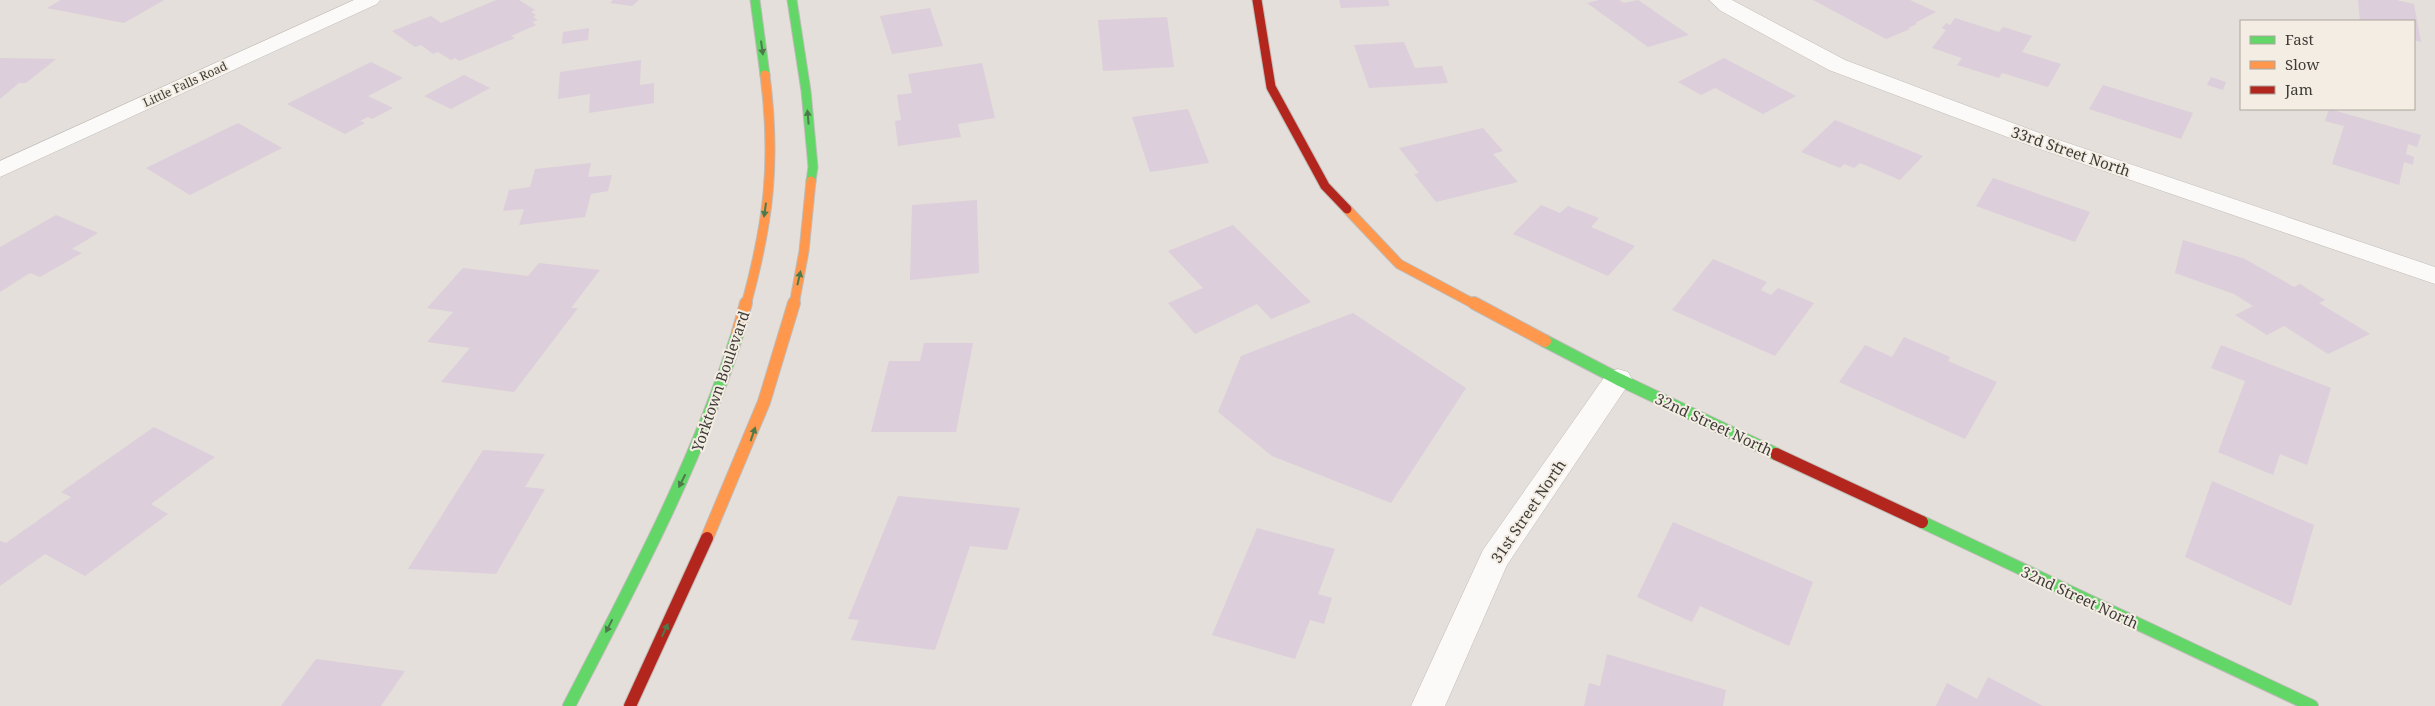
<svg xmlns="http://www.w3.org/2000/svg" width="2435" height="706" viewBox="0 0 2435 706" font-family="'Noto Serif',serif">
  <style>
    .building { fill: #dcceda }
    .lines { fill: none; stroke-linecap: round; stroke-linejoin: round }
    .street-casing { stroke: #bfbcb8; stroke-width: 1 }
    .fast-far1-casing { stroke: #bfbcb8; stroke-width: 11 }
    .fast-casing { stroke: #bfbcb8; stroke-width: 14 }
    .slow-far1-casing { stroke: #bfbcb8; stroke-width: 11 }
    .slow-casing { stroke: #bfbcb8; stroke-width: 14 }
    .jam-far1-casing { stroke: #bfbcb8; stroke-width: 11 }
    .jam-casing { stroke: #bfbcb8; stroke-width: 14 }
    .street { fill: #fbfaf9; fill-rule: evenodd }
    .fast-far1 { stroke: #63d668; stroke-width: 9 }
    .fast { stroke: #63d668; stroke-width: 12 }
    .slow-far1 { stroke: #ff974d; stroke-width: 9 }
    .slow { stroke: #ff974d; stroke-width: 12 }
    .jam-far1 { stroke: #b3261e; stroke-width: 9 }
    .jam { stroke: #b3261e; stroke-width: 12 }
    .oneway { fill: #4d7a4b }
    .labels { text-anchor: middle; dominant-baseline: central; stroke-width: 4; stroke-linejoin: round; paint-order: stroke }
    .far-street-label { font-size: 12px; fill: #3f3c38; stroke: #f4ede4 }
    .street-label { font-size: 15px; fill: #3f3c38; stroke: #f4ede4 }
  </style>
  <rect width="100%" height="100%" fill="#e4dfda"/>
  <!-- building -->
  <path class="building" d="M61,0h103l-40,23 -77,-15z
    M496,0h23l16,10 -4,2 5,3 -3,2 5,3 -6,2 4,3 -25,11 4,2 -56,23 -4,-3 -4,2 -13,-8 -5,2 -12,-9 -6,2 -23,-16 39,-15 10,7z
    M613,0h26l-7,6 -22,-3z
    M1339,0h49l2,6 -49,2z
    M1599,0h20l5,3 14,-3 51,35 -41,12 -61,-44z
    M1813,0h97l26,12 -21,11 2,1 -9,4 2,1 -24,10z
    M2358,0h38l18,4 7,38 -7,-2v-19h-54z
    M930,8l13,38 -51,8 -12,-38z
    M1167,17l7,50 -71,4 -5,-51z
    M1955,18l44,14 4,-5 29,9 -10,16 39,12 -13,23 -46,-14 -3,5 -42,-13 5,-7 -30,-10 14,-18 -4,-2 4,-5 4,2z
    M589,28l-1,12 -26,4 1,-12z
    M1404,42l11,26 27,-2 6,17 -79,5 -15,-43z
    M0,58l56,1 -30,24h-7l-19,16z
    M1724,58l72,38 -33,18 -48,-26 -14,7 -23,-13z
    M641,60l-1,25 14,-2v20l-65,10 1,-19 -32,5 2,-27z
    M371,62l32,16 -35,18 25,12 -21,11 -4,-2 -8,4 5,2 -20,11 -58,-30z
    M982,63l13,55 -37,6 3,13 -63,9 -3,-25 6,-1 -4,-25 15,-2 -4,-19z
    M464,75l26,13 -39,21 -27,-13z
    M2211,77l15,5 -3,8 -16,-5z
    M2103,85l90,28 -12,26 -92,-30z
    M1188,109l21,54 -59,9 -18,-55z
    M2329,109l92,26 -4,12 -9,-3 -2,10 8,3 -1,8 -9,-3 -5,23 -67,-21 12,-38 -19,-5z
    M1835,120l88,36 -23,24 -40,-17 -6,5 -10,-4 -4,4 -39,-16z
    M238,123l44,25 -92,47 -44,-27z
    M1483,128l20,23 -10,3 25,28 -82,20 -22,-28 5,-1 -20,-25z
    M591,163l-3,14 24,-2 -4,16 -17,3 -6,23 -66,8 5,-16 -21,2 6,-21 21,-3 5,-18z
    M1993,178l97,34 -15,30 -99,-36z
    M977,200l2,73 -69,7 2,-75z
    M1541,205l19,8 8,-7 31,12 -8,9 44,19 -27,30 -95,-42z
    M56,215l42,18 -26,16 10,4 -42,24 -10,-4 -30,19v-45z
    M1233,225l78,77 -40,17 -14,-15 -62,30 -27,-31 35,-15 -35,-37z
    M2183,240l62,19 49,28 6,-3 25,16 -6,3 51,31 -42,20 -44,-28 -17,9 -32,-20 18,-9 -19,-12 -59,-21z
    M1713,259l54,23 -6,8 10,5 7,-7 36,15 -39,53 -103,-46z
    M539,263l61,7 -29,38h7l-64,84 -73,-10 29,-34 -43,-6 26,-30 -26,-4 36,-40 65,8z
    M1353,313l113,75 -75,115 -119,-47 -54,-44 23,-56z
    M1904,337l46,20 -2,4 49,21 -32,57 -126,-57 26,-37 27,12z
    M924,343h49l-17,89h-85l18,-71h31z
    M2221,345l110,43 -24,77 -27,-11 -7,21 -55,-23 27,-71 -34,-13z
    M154,427l61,30 -64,47 17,10 -83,62 -40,-22 -45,32v-45l6,2 65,-46 -10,-5z
    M483,450l62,4 -20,33 20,2 -49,85 -88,-5z
    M2212,481l102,44 -23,81 -106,-49z
    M898,496l122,12 -13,42 -37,-4 -35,104 -84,-10 8,-20 -11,-1z
    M1673,522l140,60 -24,64 -89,-40 -8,16 -55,-25z
    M1257,528l78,21 -17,45 14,4 -8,26 -14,-4 -15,39 -83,-24z
    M1607,654l119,36 -3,16h-139l5,-23 11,3z
    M316,659l89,12 -24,35h-100z
    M1988,677l55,29h-107l11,-23 30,16z"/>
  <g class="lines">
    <defs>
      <path id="street" d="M354,0h26l-3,4 -377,173v-16z
        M1709,0h23l113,60 205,77 385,130v17l-401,-137 -205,-77 -108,-59z
        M1618,369l10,3 4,7 -125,186 -62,141h-34l72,-156 125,-178z"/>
      <path id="fast-far1" d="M755,0l10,75
        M792,0l14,91 7,76 -2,14"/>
      <path id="fast" d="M1545,341l73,38 158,75
        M1922,522l390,184
        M569,706c63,-122 128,-242 169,-374"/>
      <path id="slow-far1" d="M1347,209l52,55 77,41
        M746,305c23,-84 30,-144 19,-230
        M794,305l10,-54 7,-70"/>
      <path id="slow" d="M1474,303l71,38
        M738,332l8,-29
        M707,538l57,-136 30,-99"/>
      <path id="jam-far1" d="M1257,0l14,87 54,99 22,23"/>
      <path id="jam" d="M1776,454l146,68
        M630,706l77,-168"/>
    </defs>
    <!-- street casing -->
    <use href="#street" class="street-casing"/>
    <!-- fast-far1 casing -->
    <use href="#fast-far1" class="fast-far1-casing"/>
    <!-- fast casing -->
    <use href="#fast" class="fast-casing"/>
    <!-- slow-far1 casing -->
    <use href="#slow-far1" class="slow-far1-casing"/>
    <!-- slow casing -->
    <use href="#slow" class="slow-casing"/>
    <!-- jam-far1 casing -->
    <use href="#jam-far1" class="jam-far1-casing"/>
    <!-- jam casing -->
    <use href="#jam" class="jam-casing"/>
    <!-- street -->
    <use href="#street" class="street"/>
    <!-- fast-far1 -->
    <use href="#fast-far1" class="fast-far1"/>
    <!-- fast -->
    <use href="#fast" class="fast"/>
    <!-- slow-far1 -->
    <use href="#slow-far1" class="slow-far1"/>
    <!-- slow -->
    <use href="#slow" class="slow"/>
    <!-- jam-far1 -->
    <use href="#jam-far1" class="jam-far1"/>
    <!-- jam -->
    <use href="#jam" class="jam"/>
  </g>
  <!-- one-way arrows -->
  <defs><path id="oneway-solid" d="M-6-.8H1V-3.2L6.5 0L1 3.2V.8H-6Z" transform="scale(1.25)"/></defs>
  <g class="oneway">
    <use href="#oneway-solid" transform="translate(762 48) rotate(82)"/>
    <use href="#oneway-solid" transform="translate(808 117) rotate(-95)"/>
    <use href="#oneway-solid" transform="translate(765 210) rotate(98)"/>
    <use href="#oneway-solid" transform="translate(799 278) rotate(-77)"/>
    <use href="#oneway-solid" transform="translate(753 434) rotate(-71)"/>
    <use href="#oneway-solid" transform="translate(682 481) rotate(117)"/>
    <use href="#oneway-solid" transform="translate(609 626) rotate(117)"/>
    <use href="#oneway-solid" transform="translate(665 630) rotate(-65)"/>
  </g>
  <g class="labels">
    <!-- far-street labels -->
    <g class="far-street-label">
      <text transform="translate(185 84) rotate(-25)">Little Falls Road</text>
    </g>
    <!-- street labels -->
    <g class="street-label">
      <text transform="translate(2071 151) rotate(19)">33rd Street North</text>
      <text transform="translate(720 381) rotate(-71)">Yorktown Boulevard</text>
      <text transform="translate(1714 424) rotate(25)">32nd Street North</text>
      <text transform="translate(1528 511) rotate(-56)">31st Street North</text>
      <text transform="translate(2080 597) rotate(25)">32nd Street North</text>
    </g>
  </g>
  <!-- legend -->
  <rect x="2240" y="20" width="175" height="90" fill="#f4ede4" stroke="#aca69f"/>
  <rect x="2250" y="36" width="25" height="8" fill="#63d668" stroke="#aca69f"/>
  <text x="2285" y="45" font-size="15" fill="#3f3c38">Fast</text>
  <rect x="2250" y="61" width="25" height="8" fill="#ff974d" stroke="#aca69f"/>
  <text x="2285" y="70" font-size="15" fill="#3f3c38">Slow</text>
  <rect x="2250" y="86" width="25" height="8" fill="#b3261e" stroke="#aca69f"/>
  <text x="2285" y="95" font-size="15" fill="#3f3c38">Jam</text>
</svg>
